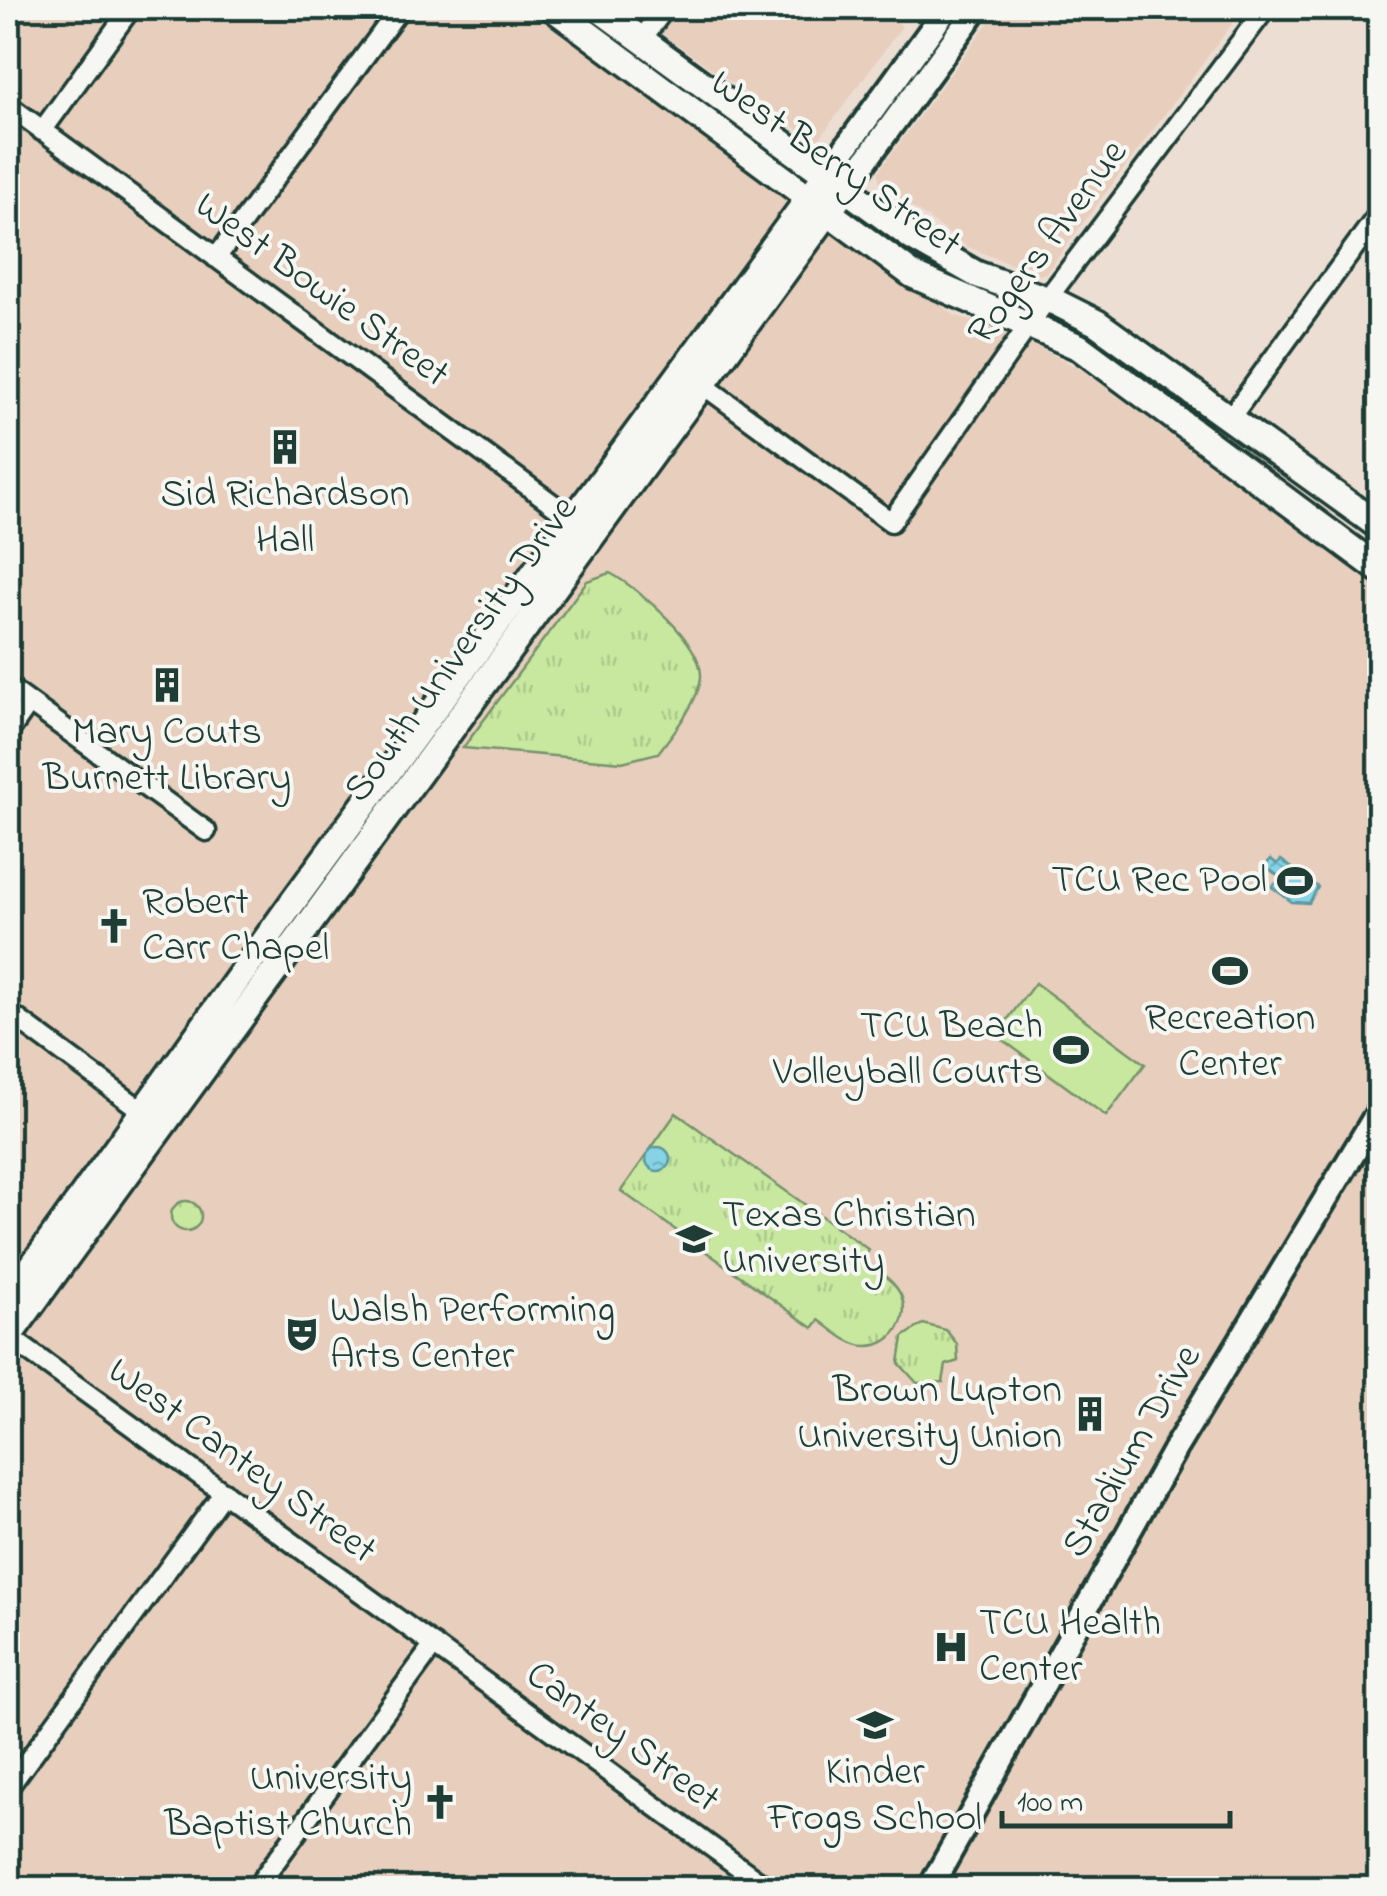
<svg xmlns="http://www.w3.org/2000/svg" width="1387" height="1896" viewBox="0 0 1387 1896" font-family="'Indie Flower',sans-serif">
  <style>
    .built { fill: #e7cebd }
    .grass { fill: url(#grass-tufts); stroke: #74926a; stroke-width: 2.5 }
    .park { fill: url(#park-crowns); stroke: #74926a; stroke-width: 2.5 }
    .pitch { fill: #c8e8a0; stroke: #74926a; stroke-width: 2.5 }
    .water { fill: url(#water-ripples); stroke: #5c979e; stroke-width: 2.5 }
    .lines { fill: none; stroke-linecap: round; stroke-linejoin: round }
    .minor-casing { stroke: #1f3d34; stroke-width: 25 }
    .tertiary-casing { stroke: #1f3d34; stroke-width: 30 }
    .secondary-casing { stroke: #1f3d34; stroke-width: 32 }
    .minor { stroke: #f6f6f2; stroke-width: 18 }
    .tertiary { stroke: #f6f6f2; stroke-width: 22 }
    .secondary { stroke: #f6f6f2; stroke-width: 25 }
    .labels { text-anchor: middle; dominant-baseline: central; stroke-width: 8; stroke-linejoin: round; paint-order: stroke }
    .street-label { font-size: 40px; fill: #1f3d34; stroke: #f6f6f2 }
    .poi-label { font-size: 40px; fill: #1f3d34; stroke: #f6f6f2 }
  </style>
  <defs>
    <pattern id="grass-tufts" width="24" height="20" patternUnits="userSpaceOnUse" patternTransform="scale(2.5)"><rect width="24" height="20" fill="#c8e8a0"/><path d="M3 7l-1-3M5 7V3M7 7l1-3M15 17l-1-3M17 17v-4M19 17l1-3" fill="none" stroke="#abc88a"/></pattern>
    <pattern id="park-crowns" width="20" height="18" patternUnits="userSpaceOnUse" patternTransform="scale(2.5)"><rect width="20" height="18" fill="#c8e8a0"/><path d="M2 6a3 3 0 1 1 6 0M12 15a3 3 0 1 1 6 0" fill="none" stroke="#abc88a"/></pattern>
    <pattern id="water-ripples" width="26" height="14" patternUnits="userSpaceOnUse" patternTransform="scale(2.5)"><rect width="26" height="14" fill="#85d3e4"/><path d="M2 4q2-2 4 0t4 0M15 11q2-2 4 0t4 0" fill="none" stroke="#72b6c4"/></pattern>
  </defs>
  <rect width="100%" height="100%" fill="#edded3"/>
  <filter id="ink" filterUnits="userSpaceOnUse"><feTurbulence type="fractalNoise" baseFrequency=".01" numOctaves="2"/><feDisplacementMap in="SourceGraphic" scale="20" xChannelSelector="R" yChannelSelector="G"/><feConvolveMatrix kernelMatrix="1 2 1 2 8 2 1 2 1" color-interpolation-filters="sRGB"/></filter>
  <g filter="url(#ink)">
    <!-- built -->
    <path class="built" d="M8,8h529l417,307 58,19 67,34 300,221v1299h-1371z
      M625,8h252l25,18 -85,116z
      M999,8h245l-198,265 -8,2 -70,-28 -88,-63 -2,-12z"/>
    <!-- grass -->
    <path class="grass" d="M610,573c28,15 93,70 91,104 -2,25 -28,56 -43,76l-36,9 -159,-14 124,-167z
      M676,1113l193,137 -7,10c12,9 28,17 36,30 16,24 -3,56 -31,56 -18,0 -34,-16 -48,-26l-6,8 -192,-137z
      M923,1324l23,6 11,14 1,17 -12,4 -3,17 -26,1 -18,-20 4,-26z"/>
    <!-- park -->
    <path class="park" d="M171 1216a15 15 0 1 1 30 0a15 15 0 1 1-30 0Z"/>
    <!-- pitch -->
    <path class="pitch" d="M1035,983l110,81 -39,52 -110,-81z"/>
    <!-- water -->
    <path class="water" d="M1271,859l6,5 4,-4 37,27 -9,16 -17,-1 -20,-15 9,-9 -16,-12z
      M646 1159a12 12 0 1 1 24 0a12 12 0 1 1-24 0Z"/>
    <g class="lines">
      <defs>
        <path id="minor" d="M641,40l24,-32
          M8,105l572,419
          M42,131l89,-123
          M216,258l184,-250
          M702,384l189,138 156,-223 219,-291
          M1230,418l150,-206
          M8,687l198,144
          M8,733l21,-30
          M8,1012l144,106
          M8,1336l760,552
          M8,1788l216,-296
          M256,1888l178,-243"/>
        <path id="tertiary" d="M826,175l121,-167
          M845,189l132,-181
          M930,1888l246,-441 204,-338"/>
        <path id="secondary" d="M553,8l360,267 166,72 301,223
          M598,8l315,230 63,36 81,29 40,20 283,204
          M8,1300l287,-401 531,-724
          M8,1337l837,-1148"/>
      </defs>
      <!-- minor casing -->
      <use href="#minor" class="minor-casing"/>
      <!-- tertiary casing -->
      <use href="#tertiary" class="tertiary-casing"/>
      <!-- secondary casing -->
      <use href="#secondary" class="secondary-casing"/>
      <!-- minor -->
      <use href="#minor" class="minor"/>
      <!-- tertiary -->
      <use href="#tertiary" class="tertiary"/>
      <!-- secondary -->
      <use href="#secondary" class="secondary"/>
    </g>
  </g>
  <!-- icons -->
  <defs>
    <symbol id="building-bare" viewBox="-9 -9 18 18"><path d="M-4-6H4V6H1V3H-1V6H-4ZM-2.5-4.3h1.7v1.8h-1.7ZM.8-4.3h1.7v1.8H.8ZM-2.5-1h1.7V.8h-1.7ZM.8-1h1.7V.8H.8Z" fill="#1f3d34" stroke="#f6f6f2" stroke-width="2.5" paint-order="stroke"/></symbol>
    <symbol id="stadium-bare" viewBox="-9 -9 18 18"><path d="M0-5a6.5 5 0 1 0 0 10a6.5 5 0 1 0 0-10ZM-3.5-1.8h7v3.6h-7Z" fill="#1f3d34" stroke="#f6f6f2" stroke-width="2.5" paint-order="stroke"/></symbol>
    <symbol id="church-bare" viewBox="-9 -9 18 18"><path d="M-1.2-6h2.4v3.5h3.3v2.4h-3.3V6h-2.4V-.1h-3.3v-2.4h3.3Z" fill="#1f3d34" stroke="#f6f6f2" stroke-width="2.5" paint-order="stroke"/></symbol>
    <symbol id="university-bare" viewBox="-9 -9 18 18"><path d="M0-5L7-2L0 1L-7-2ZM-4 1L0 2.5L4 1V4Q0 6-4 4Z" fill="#1f3d34" stroke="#f6f6f2" stroke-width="2.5" paint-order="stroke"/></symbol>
    <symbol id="theatre-bare" viewBox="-9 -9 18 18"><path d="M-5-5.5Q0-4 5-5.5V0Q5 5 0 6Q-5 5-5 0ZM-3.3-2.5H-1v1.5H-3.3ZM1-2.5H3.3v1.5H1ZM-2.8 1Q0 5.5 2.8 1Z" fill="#1f3d34" stroke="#f6f6f2" stroke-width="2.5" paint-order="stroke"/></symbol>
    <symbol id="hospital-bare" viewBox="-9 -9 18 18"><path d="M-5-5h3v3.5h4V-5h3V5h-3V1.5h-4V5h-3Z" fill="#1f3d34" stroke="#f6f6f2" stroke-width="2.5" paint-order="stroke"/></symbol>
    <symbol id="school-bare" viewBox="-9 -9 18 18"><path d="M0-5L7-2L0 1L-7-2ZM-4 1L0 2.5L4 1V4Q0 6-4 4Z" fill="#1f3d34" stroke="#f6f6f2" stroke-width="2.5" paint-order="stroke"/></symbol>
  </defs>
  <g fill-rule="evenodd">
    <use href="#building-bare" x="260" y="422" width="50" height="50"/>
    <use href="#building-bare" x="142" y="660" width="50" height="50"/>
    <use href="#stadium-bare" x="1270" y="856" width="50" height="50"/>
    <use href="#church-bare" x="89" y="901" width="50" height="50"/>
    <use href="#stadium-bare" x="1205" y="946" width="50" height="50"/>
    <use href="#stadium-bare" x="1046" y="1025" width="50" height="50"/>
    <use href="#university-bare" x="669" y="1214" width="50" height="50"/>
    <use href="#theatre-bare" x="277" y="1309" width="50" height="50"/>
    <use href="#building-bare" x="1065" y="1389" width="50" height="50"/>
    <use href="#hospital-bare" x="926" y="1622" width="50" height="50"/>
    <use href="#school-bare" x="850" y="1700" width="50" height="50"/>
    <use href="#church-bare" x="415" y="1777" width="50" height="50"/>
  </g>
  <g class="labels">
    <!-- street labels -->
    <g class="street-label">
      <text transform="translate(835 165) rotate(35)">West Berry Street</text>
      <text transform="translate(1049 243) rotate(-54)">Rogers Avenue</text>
      <text transform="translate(321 291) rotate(36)">West Bowie Street</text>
      <text transform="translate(462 650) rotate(-54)">South University Drive</text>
      <text transform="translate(1133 1452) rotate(-60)">Stadium Drive</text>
      <text transform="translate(241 1462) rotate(36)">West Cantey Street</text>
      <text transform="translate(622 1738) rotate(36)">Cantey Street</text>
    </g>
    <!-- poi labels -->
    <g class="poi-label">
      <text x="285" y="495">Sid Richardson<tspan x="285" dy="46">Hall</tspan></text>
      <text x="167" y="733">Mary Couts<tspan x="167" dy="46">Burnett Library</tspan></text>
      <text x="1267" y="881" text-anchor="end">TCU Rec Pool</text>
      <text x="142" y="903" text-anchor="start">Robert<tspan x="142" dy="46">Carr Chapel</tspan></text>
      <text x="1230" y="1019">Recreation<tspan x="1230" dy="46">Center</tspan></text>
      <text x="1043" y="1027" text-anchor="end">TCU Beach<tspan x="1043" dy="46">Volleyball Courts</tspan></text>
      <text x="722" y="1216" text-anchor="start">Texas Christian<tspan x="722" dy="46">University</tspan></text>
      <text x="330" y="1311" text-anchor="start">Walsh Performing<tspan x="330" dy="46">Arts Center</tspan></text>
      <text x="1062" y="1391" text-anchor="end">Brown Lupton<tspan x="1062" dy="46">University Union</tspan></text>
      <text x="979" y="1624" text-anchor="start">TCU Health<tspan x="979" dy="46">Center</tspan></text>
      <text x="875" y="1773">Kinder<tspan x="875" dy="46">Frogs School</tspan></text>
      <text x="412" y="1779" text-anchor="end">University<tspan x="412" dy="46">Baptist Church</tspan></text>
    </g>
  </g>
  <!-- margin -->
  <rect width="1387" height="1896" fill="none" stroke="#f6f6f2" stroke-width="40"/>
  <rect x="20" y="20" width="1347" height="1856" fill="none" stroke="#1f3d34" stroke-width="4" filter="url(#ink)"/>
  <!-- scale -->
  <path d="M1002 1811v15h228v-15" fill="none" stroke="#1f3d34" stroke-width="5"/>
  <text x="1017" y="1811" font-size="30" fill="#1f3d34" stroke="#f6f6f2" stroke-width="8" paint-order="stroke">100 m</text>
</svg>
